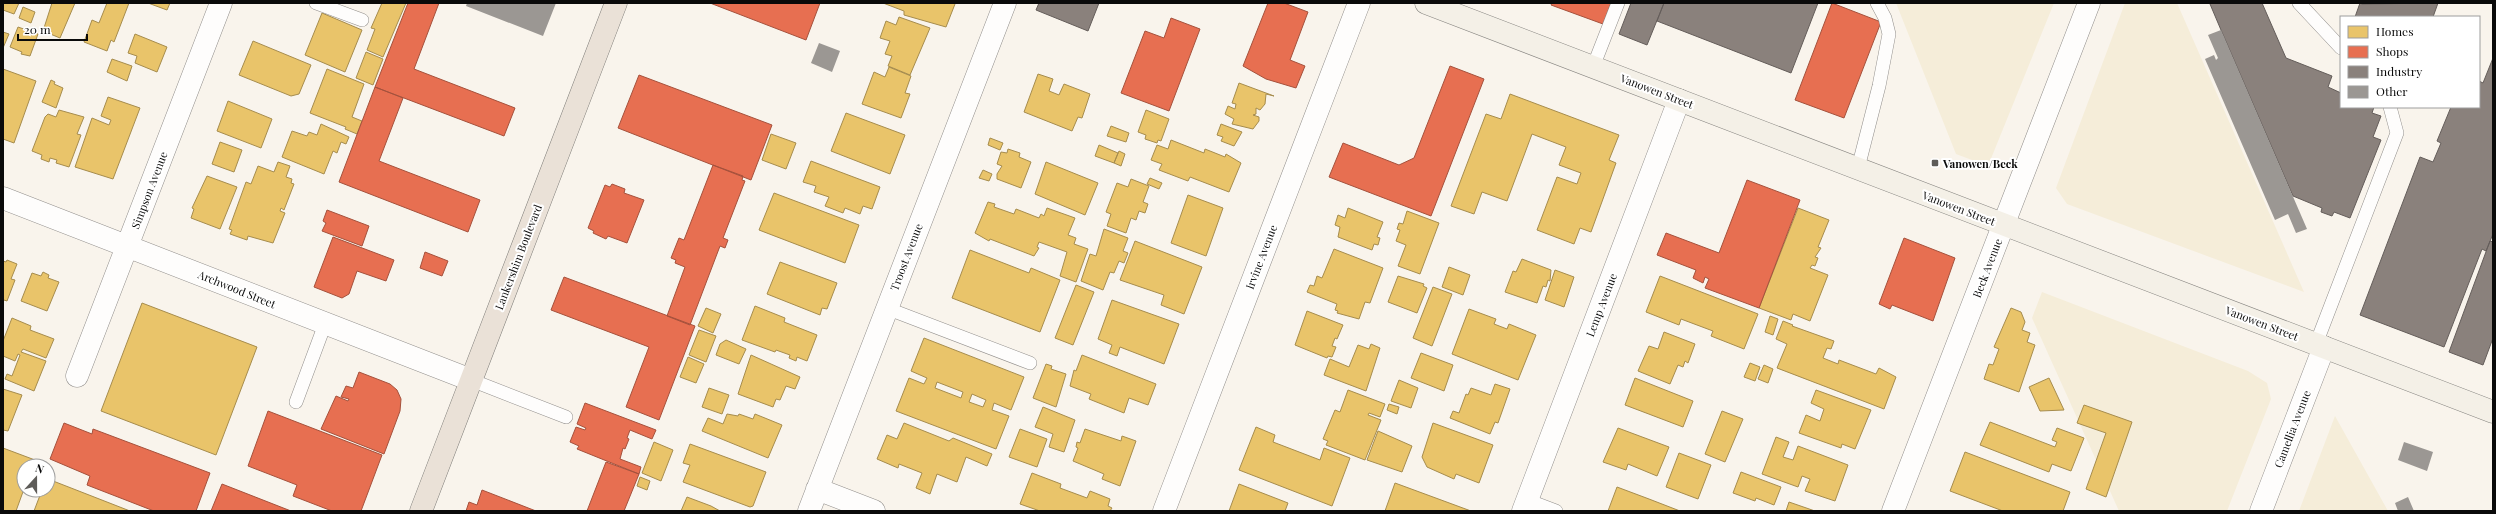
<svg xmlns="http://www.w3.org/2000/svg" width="2496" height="514" viewBox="0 0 2496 514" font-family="'Playfair Display',serif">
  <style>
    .farmland { fill: #f5edd9 }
    .homes { fill: #e9c46a; stroke: #a68c4d; fill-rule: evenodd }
    .shops { fill: #e76f51; stroke: #a5513c }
    .industry { fill: #8a817c; stroke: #645d5a }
    .building { fill: #9b9793 }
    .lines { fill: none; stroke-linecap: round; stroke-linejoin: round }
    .service-casing { stroke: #928f8c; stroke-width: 14 }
    .minor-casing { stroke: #928f8c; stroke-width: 23 }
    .secondary-casing { stroke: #888682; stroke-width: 23 }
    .primary-casing { stroke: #7f7d79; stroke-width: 23 }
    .service { stroke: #fefdfc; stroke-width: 13 }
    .minor { stroke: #fefdfc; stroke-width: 22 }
    .secondary { stroke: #f4f0e7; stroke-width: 22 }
    .primary { stroke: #eae1d7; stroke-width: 22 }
    .poi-dot { fill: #5e5c59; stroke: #fff; stroke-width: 1.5 }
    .labels { text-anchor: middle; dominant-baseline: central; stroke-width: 4; stroke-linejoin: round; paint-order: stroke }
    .street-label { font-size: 11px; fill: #0a0a0a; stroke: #fff }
    .poi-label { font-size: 11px; font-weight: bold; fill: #0a0a0a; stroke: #fff; text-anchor: start }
  </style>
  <rect width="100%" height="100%" fill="#f9f4ec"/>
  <!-- farmland -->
  <path class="farmland" d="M1896,3h158l-66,163 -32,-12z
    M2125,3h52l127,289 -237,-88 -11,-16z
    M2042,292l206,79 19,12 4,16 -44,112h-108l-87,-193z
    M2335,416l53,95h-89z"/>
  <!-- homes -->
  <path class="homes" d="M3,3h16l-5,11 -11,-4z
    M52,3h23l-15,35 -17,-7z
    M107,3h22l-15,39 -3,-2 -4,11 -23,-9 8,-22 7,3z
    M148,3h22l-3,7z
    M382,3h24l-23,54 -16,-7 8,-21 -4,-1z
    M883,3h71l1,1 -9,23 -42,-12v-4z
    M23,7l12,5 -4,11 -12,-5z
    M322,13l40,17 -17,42 -40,-17z
    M899,17l31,11 -20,47 -22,-9 4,-10 -7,-2 5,-13 -10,-3 6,-17 10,4z
    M18,27l20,7 -8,22 -9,-2 1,-2 -12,-5z
    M3,32l6,2 -6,14z
    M135,34l32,13 -10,25 -22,-9 2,-7 -9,-3z
    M253,41l58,24 -12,29 -8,2 -52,-21z
    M366,52l17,7 -10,26 -17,-7z
    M112,59l20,7 -5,15 -20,-9z
    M889,67l22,9 -6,17 5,1 -9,24 -39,-14 12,-32 11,5z
    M3,69l33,12 -22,62 -11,-4z
    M327,69l37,15 -12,33 10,4 -5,13 -12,-5 1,-2 -36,-14z
    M1038,74l15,5 -4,12 10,4 5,-11 26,10 -8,24 -4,-1 -6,14 -48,-19z
    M51,80l4,2 -1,2 9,4 -7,20 -14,-6z
    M1239,83l35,13 -8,-2 -1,10 -5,6 -4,-2v6l-3,1 6,2v4l-6,8 -21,-5 2,-5 -9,-5 3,-8 7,3 1,-5 -4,-1z
    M1510,94l109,41 -10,25 7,3 -25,69 -11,-4 -6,16 -37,-14 20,-53 20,7 4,-11 -22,-8 7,-18 -34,-13 -25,67 -25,-9 -8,22 -23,-8 35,-92 15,5z
    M108,97l32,11 -27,71 -38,-12 17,-49 17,7 2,-5 -10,-4z
    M228,101l44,18 -11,29 -44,-17z
    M59,110l25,7 -7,17 4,1 -12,32 -13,-4 1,-3 -7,-2 -1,4 -8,-3 1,-4 -10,-4 13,-34 3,-3 8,3z
    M1146,110l23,9 -8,22 -3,-1 -1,3 -12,-4 1,-4 -8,-3z
    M846,113l59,22 -15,39 -59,-23z
    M321,124l28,13 -3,7 -5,-2 -4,11 -4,-2 -9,23 -42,-17 10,-26 15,5 2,-4 8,3z
    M1221,124l21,8 -8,14 -13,-5 2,-4 -6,-2z
    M1111,126l18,7 -3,9 -19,-6z
    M771,134l25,9 -10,26 -24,-9z
    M990,138l13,5 -3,7 -12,-5z
    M1171,140l33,13 1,-4 20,8 1,-3 15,9 -12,29 -39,-15 -2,4 -29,-11 3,-6 -11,-4 6,-15 11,4z
    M220,142l22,8 -8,22 -22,-8z
    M1099,145l19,8 -4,10 -19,-7z
    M1008,149l12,4 -1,4 12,5 -10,26 -24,-9v-5l5,-8 -5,-2 4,-12 6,1z
    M1119,151l6,3 -4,12 -7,-3z
    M811,161l69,26 -8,22 -9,-3 -3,8 -15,-6 -2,5 -18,-7 4,-9 -15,-5 2,-6 -13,-4z
    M278,162l12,4 -4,11 6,2 -1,4 3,1 -10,26 -3,-2 -1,3 5,2 -12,30 -25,-7 -1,4 -17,-6 2,-4 -3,-1 17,-47 5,2 7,-18 16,6z
    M1046,162l52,21 -13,32 -50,-21z
    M983,170l9,4 -3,7 -10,-3z
    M207,176l30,11 -17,42 -29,-11 3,-9 -2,-1z
    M1150,178l12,5 -3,6 -12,-5z
    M1131,179l18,7 -6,16 5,2 -3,9 -6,-2 -3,9 -5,-2 -5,15 -19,-7 4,-12 -5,-2 11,-29 11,4z
    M774,193l85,32 -14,38 -86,-33z
    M1188,195l35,13 -17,48 -35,-13z
    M988,202l7,2 -1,3 20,7 2,-5 23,9 2,-4 3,2 3,-8 28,10 -7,17 8,3 -2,6 14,5 -12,33 -16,-6 7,-24 -28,-10 -2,5 2,1 -5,8 -44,-17 -1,2 -14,-8z
    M1348,208l35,14 -6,15 3,1 -2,7 -4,-1 -2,6 -34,-13 2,-10 -5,-2 3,-10 7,3z
    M1798,208l31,12 -11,27 3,1 -6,9 3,1 -3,8 -3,-1 -2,3 18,7 -18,46 -17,-7 -2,6 -32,-12z
    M1407,211l32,12 -19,51 -22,-8 8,-21 -10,-4 4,-11 -3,-1 2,-6 4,1z
    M1104,229l24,9 -5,13 5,2 -4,10 -5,-2 -5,12 -4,-1 -7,18 -22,-9 9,-27 6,2z
    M1135,241l67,26 -18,47 -23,-9 3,-10 -44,-15z
    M1334,249l49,19 -13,35 -5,-1 -6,17 -22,-6 1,-2 -3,-1 2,-6 -30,-12 3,-7 4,1 3,-10 5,2z
    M970,250l59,23 2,-5 29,12 -20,52 -88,-34z
    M1522,259l29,11 -1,11 -2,-1 -2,7 -3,-1 -6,17 -32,-11 8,-21 3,1z
    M7,260l10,4 -6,15 4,1 -8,21 -3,-1 -1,3v-42l3,1z
    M780,262l57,21 -10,26 -5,-1 -2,7 -53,-21z
    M1449,267l21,8 -7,20 -21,-8z
    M1555,270l19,7 -10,30 -19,-7z
    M43,272l6,3 -1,3 11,4 -12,29 -26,-10 11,-28 9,3z
    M1398,276l26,8 -1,2 4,2 -10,25 -29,-11z
    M1660,276l98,38 -14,35 -33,-13 2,-5 -32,-12 -2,6 -33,-13z
    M1076,285l18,7 -21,53 -18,-7z
    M1433,287l19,7 -20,52 -19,-8z
    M1112,300l67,24 -15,40 -44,-17 -3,9 -8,-3 3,-8 -14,-6z
    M142,303l115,44 -41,108 -115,-44z
    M755,306l30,12 -1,4 33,13 -10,26 -10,-4 -1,4 -7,-3 1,-3 -14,-5 -1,2 -33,-12z
    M706,308l15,6 -8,19 -15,-7z
    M2011,308l10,4 4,10 -3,8 8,3 -3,9 8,3 -16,47 -35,-13 5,-15 4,1 6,-16 -5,-2z
    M1469,309l27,10 -2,5 13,5 2,-5 27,11 -18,45 -66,-26z
    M1307,311l36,14 -6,14 -2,-1 -3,8 4,1 -4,10 -4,-1 -1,2 -32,-13z
    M1770,316l8,3 -5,16 -8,-3z
    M12,318l19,8 -1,4 24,9 -8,19 -23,-9 -2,3 25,9 -12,30 -29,-12 2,-5 5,2 8,-21 -2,-1 -3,7 -12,-5v-15z
    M1783,321l10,4 -1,1 42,15 -3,8 -4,-1 -4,10 15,6 1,-4 37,14 3,-6 17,9 -12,32 -107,-41 10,-24 -11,-5z
    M699,330l17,6 -10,26 -17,-7z
    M1664,332l31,12 -7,19 -3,-2 -2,6 -5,-2 -8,19 -32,-13 11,-25 9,3z
    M924,338l100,39 -13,33 -17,-7 -2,7 17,6 -13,33 -100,-38 13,-33 15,6 3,-6 -16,-7zM937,382l26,10 -2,6 -26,-10zM972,394l14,6 -3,7 -14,-5z
    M726,340l20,9 -7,15 -23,-9 4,-11z
    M1371,344l9,4 -14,43 -42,-16 6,-16 19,8 9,-22 11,4z
    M1421,353l32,12 -9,26 -33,-13z
    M751,355l49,22 -5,12 -9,-3 -6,14 -4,-1 -3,8 -35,-13z
    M1082,355l74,29 -8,21 -19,-7 -5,15 -35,-14 2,-5 -21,-8 4,-16 2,1z
    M688,357l16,7 -8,19 -16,-6z
    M1750,363l10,4 -5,14 -11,-4z
    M1046,364l6,2 -1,3 15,5 -10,33 -23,-9z
    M1764,365l9,4 -5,14 -10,-4z
    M1635,378l58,23 -10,26 -58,-22z
    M2049,378l15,32 -24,1 -11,-24z
    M1399,380l19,8 -7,20 -20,-7z
    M1495,384l15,5 -12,34 -3,-1 -5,12 -40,-16 3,-7 6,2 7,-19 2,1 3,-7 20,7z
    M709,388l20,7 -7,19 -20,-7z
    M3,389l19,6 -14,36 -5,-1z
    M1348,390l37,14 -5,13 -11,-4 -1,2 13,5 -16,40 -39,-15 2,-4 -5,-2 12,-29 5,2z
    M1816,390l55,20 -16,39 -13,-5 -1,4 -42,-15 7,-18 14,6 4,-12 -13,-6z
    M1389,404l10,3 -2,7 -10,-4z
    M2084,405l48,17 -26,75 -20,-8 20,-56 -29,-10z
    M1043,407l32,13 -11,32 -15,-5 4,-13 -18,-7z
    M1722,411l21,8 -18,43 -20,-8z
    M727,414l11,2 1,-2 14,5 2,-5 27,11 -14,33 -66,-27 6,-13 15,6z
    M1990,422l65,25 2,-5 -5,-2 5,-12 27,10 -13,33 -19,-7 -3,8 -69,-27z
    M904,423l45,18 4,-3 39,16 -5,12 -21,-9 -9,25 -20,-8 -7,20 -14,-6 6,-15 -23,-9 -1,4 -21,-9 10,-24 10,4z
    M1433,423l60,22 -14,38 -23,-9 -2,5 -27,-12 -5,-10z
    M1256,427l19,8 -2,7 47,18 4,-12 26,10 -18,48 -93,-36z
    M1618,428l51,19 -12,29 -29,-12 -2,6 -23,-8z
    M1020,429l27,10 -10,28 -28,-10z
    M1085,429l36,12 1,-5 14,5 -16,45 -18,-7 2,-5 -31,-13 5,-13 -2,-1 1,-5 3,1z
    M1378,431l34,15 -10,26 -35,-12z
    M1776,437l13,5 -6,15 10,3 5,-14 50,19 -13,36 -30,-10 5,-12 -8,-3 -4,11 -36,-13z
    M654,442l19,8 -12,31 -19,-8z
    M690,444l76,28 -13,34 -3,1 -67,-25 7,-17 -7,-2z
    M3,448l32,12 -2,6h-9v23l-8,22h-13z
    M1965,452l105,40 -7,19h-60l-53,-20z
    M1679,453l32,12 -13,34 -32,-12z
    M1741,472l40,15 -7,18 -18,-7 -1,3 -22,-8z
    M1032,473l29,11 -1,4 27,10 3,-7 20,8 -2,7 4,2 -2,3h-70l-20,-7z
    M640,477l10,4 -3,9 -10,-4z
    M48,479l82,32h-96l8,-21h6z
    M1395,483l76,28h-86z
    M1239,484l49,19 -3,8h-56z
    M1617,487l32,12 31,12h-72z
    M687,497l24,9 9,5h-39z
    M1789,502l26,9h-29z"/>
  <!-- shops -->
  <path class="shops" d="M408,3h31l-25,66 101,39 -11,28 -129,-49z
    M710,3h110l-14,37z
    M1268,3h16l24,9 -18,48 15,6 -9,22 -30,-9 -23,-13z
    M1552,3h59l-8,21 -52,-19z
    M1832,3l49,19 -37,96 -49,-18z
    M1171,18l29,11 -31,82 -48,-18 24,-62 19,7z
    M1450,66l34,13 -53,137 -102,-39 14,-34 56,22 15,-7z
    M639,75l133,50 -21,55 -133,-52z
    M375,87l28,11 -24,63 101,39 -12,32 -129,-50z
    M713,165l30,11 -1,4 3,1 -22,57 5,2 -3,8 -5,-2 -30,79 -23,-9 18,-49 -10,-4 1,-3 -5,-2 8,-20 5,2z
    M1747,180l53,20 -41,108 -54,-20 4,-9 -4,-2 -2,6 -10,-5 3,-8 -39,-15 9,-22 53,20z
    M612,184l13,5 -1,4 20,7 -17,43 -19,-7 -2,3 -13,-6 1,-2 -6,-3 17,-43 5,2z
    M327,210l42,16 -7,20 -40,-15 4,-8 -3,-2z
    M333,237l61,23 -8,21 -29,-10 -8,23 -7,4 -28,-11z
    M1904,238l51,20 -22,63 -41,-16 -2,4 -11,-5z
    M425,252l23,9 -6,15 -22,-8z
    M564,277l131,49 -36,94 -33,-13 23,-60 -98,-37z
    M359,372l31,12 7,6 4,9 -1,12 -16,43 -63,-25 15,-33 12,5 1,-2 -8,-2 5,-11 7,2z
    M585,403l71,27 -4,9 -22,-9 -3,8 2,1 -4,10 -2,-1 -3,11 21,8 -2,7 -62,-25 2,-3 -9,-4 6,-15 9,3 1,-2 -9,-4z
    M268,411l114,44 -21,56h-29l-39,-15 4,-11 -49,-19z
    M64,423l28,11 1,-5 117,44 -14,38h-42l-67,-26 3,-9 -40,-17z
    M606,462l33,12 -15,37h-37z
    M222,484l69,27h-80z
    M482,490l54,21h-70l3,-9 8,3z"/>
  <!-- industry -->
  <path class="industry" d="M1039,3h60l-11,28 -52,-21z
    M1631,3h33l-17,42 -28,-11z
    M1664,3h154l-27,70 -134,-52z
    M2212,3h50l24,55 46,18 -4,11 13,6v14h33l-2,6 9,3 -8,21 8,3 -31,78 -16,-6 -2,4 -11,-4 1,-4 -29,-12 -72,-166 -11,-26z
    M2360,3l2,1 76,-1 -5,14h-78z
    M2493,58v176l-7,17 -4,-2 -38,98 -84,-32 60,-158 13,5 8,-19 -4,-2 14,-34h28v-26l4,2z
    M2490,241l3,1v96l-10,27 -34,-13z"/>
  <!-- building -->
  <path class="building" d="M467,3h89l-13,33 -77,-30z
    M2221,30l86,199 -11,4 -8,-19 -13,6 -70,-161 9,-4 2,5 2,-2 -10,-23z
    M819,43l21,8 -8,21 -21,-9z
    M2404,442l29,10 -6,19 -29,-11z
    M2408,497l6,14h-16l-3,-8z"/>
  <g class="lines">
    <defs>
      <path id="service" d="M316,3l46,17
        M2299,3l42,45
        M1593,67l25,-64
        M1858,168l21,-82 10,-52 -4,-16 -8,-15
        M886,308l144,55
        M2316,344l81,-211 -7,-26
        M471,380l95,37
        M296,402l29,-78
        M1527,500l29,11"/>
      <path id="minor" d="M3,198l468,182
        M77,376l144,-373
        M817,489l57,22
        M809,511l196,-508
        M1164,511l195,-508
        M1523,511l156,-411
        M1893,511l196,-508
        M2261,511l63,-164"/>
      <path id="secondary" d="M1426,3l1067,409"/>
      <path id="primary" d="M421,511l195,-508"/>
    </defs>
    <!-- service casing -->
    <use href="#service" class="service-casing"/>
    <!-- minor casing -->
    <use href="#minor" class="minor-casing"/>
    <!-- secondary casing -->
    <use href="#secondary" class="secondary-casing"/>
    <!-- primary casing -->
    <use href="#primary" class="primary-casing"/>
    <!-- service -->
    <use href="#service" class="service"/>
    <!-- minor -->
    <use href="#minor" class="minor"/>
    <!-- secondary -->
    <use href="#secondary" class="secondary"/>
    <!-- primary -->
    <use href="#primary" class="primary"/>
  </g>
  <!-- markers -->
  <rect class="poi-dot" x="1931" y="159" width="8" height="8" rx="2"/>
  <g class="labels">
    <!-- street labels -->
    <g class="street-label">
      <text transform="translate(1657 91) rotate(21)">Vanowen Street</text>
      <text transform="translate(149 190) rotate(-69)">Simpson Avenue</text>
      <text transform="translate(1959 208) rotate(21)">Vanowen Street</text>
      <text transform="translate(518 257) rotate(-69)">Lankershim Boulevard</text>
      <text transform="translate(906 257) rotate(-69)">Troost Avenue</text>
      <text transform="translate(1261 257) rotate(-69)">Irvine Avenue</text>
      <text transform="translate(1987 268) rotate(-69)">Beck Avenue</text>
      <text transform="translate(237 289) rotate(22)">Archwood Street</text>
      <text transform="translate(1601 305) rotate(-69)">Lemp Avenue</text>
      <text transform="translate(2262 323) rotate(21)">Vanowen Street</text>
      <text transform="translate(2292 429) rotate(-69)">Camellia Avenue</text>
    </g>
    <!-- poi labels -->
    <g class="poi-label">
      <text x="1943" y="163">Vanowen/Beck</text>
    </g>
  </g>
  <!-- border -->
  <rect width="2496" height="514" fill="none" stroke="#0a0a0a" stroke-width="8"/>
  <!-- legend -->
  <rect x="2340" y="16" width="140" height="92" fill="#ffffff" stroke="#9d9d9d"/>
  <rect x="2348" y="26" width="20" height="12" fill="#e9c46a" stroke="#9d9d9d"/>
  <text x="2376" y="36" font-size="12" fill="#0a0a0a">Homes</text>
  <rect x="2348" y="46" width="20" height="12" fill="#e76f51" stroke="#9d9d9d"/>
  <text x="2376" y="56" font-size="12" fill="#0a0a0a">Shops</text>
  <rect x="2348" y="66" width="20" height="12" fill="#8a817c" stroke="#9d9d9d"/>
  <text x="2376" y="76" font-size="12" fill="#0a0a0a">Industry</text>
  <rect x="2348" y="86" width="20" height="12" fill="#9b9793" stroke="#9d9d9d"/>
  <text x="2376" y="96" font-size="12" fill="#0a0a0a">Other</text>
  <!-- north arrow -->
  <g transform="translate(36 478) rotate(21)"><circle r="19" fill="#ffffff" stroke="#9d9d9d"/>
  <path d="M0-3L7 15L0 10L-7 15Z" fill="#5e5c59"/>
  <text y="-6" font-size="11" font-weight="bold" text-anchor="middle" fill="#0a0a0a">N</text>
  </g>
  <!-- scale -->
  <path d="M18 34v6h69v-6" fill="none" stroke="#0a0a0a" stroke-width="2"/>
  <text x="24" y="34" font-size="12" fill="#0a0a0a" stroke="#ffffff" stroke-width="3" paint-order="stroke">20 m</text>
</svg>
